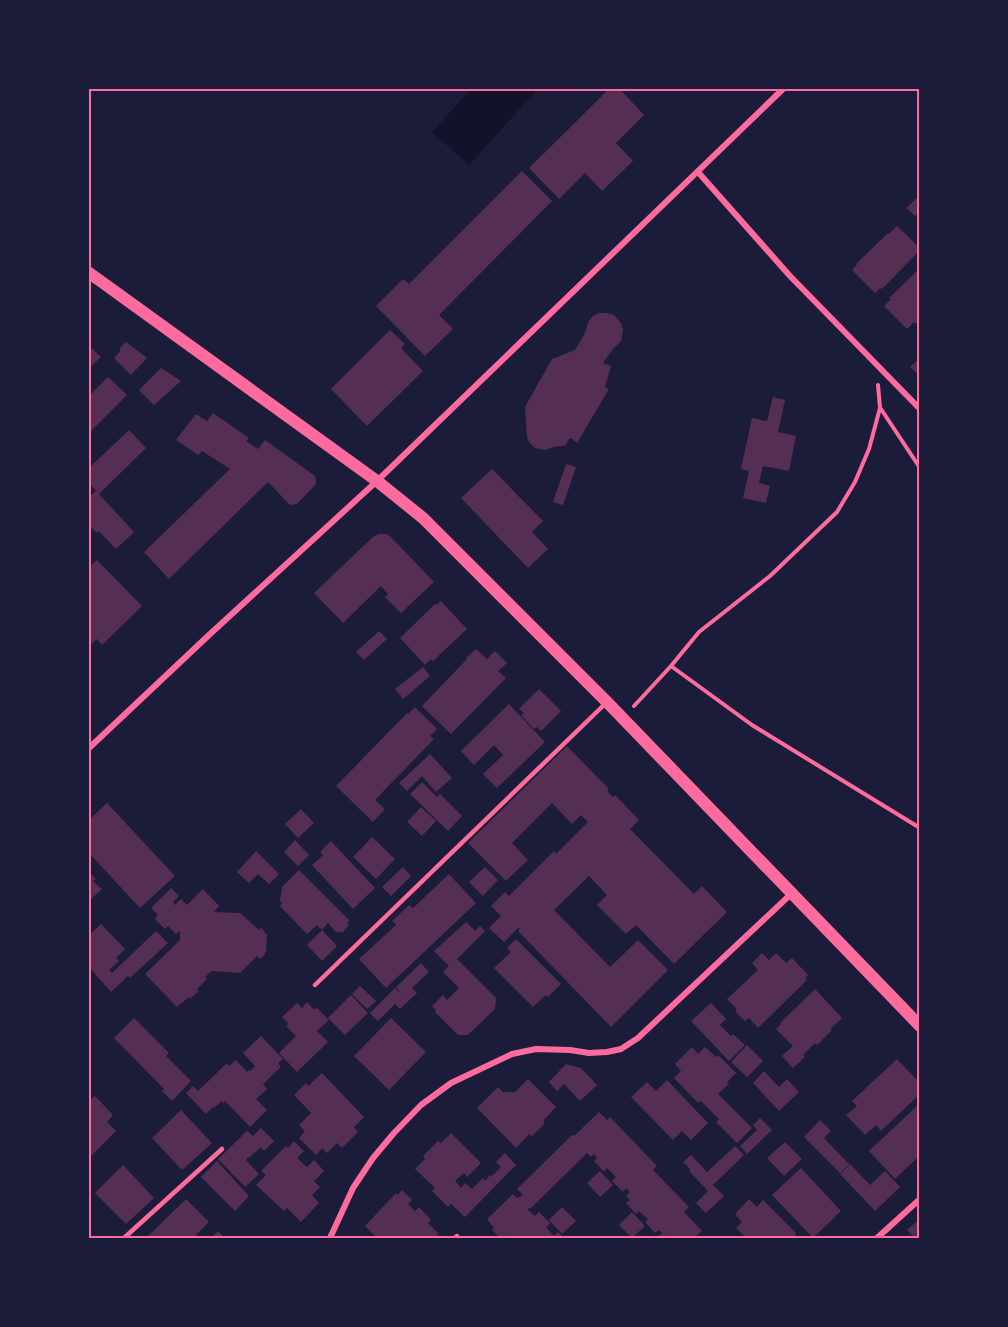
<svg xmlns="http://www.w3.org/2000/svg" width="1008" height="1327" viewBox="0 0 1008 1327" font-family="'DM Sans',sans-serif">
  <style>
    .water { fill: #12122b }
    .building { fill: #542f53 }
    .lines { fill: none; stroke-linecap: round; stroke-linejoin: round }
    .path { stroke: #ff6b9d; stroke-width: 4 }
    .service { stroke: #ff6b9d; stroke-width: 4.5 }
    .minor { stroke: #ff6b9d; stroke-width: 6 }
    .secondary { stroke: #ff6b9d; stroke-width: 12 }
    .neatline { fill: none; stroke: #ff6b9d; stroke-width: 2 }
  </style>
  <rect width="100%" height="100%" fill="#1b1b3a"/>
  <!-- water -->
  <path class="water" d="M472,88l66,1 -69,76 -37,-33z"/>
  <!-- building -->
  <path class="building" d="M610,88h9l25,27 -28,28 17,18 -31,30 -17,-18 -26,26 -30,-31z
    M522,171l30,30 -113,114 14,14 -28,27 -49,-50 27,-27 6,5z
    M920,195v16l-5,5 -9,-8z
    M897,226l23,22v2l-38,39 -2,-1 -5,5 -23,-23 5,-5 -1,-1 32,-31 1,1z
    M920,268v51l-5,5 -1,-2 -7,7 -23,-23 7,-7 -2,-1z
    M599,313h8l7,2 7,8 2,7 -2,11 -8,8 -10,14 8,3 -6,21 4,2 -32,54 -6,-5 -3,2 -2,5 -3,1h-6l-12,4 -10,-2 -6,-6 -2,-5 -2,-30 27,-48 23,-9 10,-17 3,-11 5,-6z
    M390,330l15,14 -4,4 22,23 -56,55 -36,-37z
    M126,342l21,16 -16,17 -17,-17 7,-8 -2,-1z
    M88,345l13,12 -13,12z
    M920,358v18l-10,-9z
    M161,368l20,13 -27,24 -15,-15z
    M108,377l19,18 -39,39v-37z
    M773,397l12,3 -7,32 18,4 -7,35 -26,-5 -4,17 11,3 -4,17 -23,-5 6,-27 -8,-2 11,-51 15,3z
    M213,413l36,25 -3,3 12,8 7,-9 50,36 1,7 -1,2 -18,19 -7,1 -22,-23 -99,97 -25,-27 86,-83 -28,-18 -4,4 -22,-15 20,-26 11,7z
    M129,430l17,18 -47,46 35,38 -18,17 -17,-18 -2,2 -9,-9v-26l8,-7 -8,-9v-13z
    M566,464l10,3 -13,38 -10,-3z
    M492,469l51,52 -11,11 16,17 -20,19 -67,-70z
    M379,534h7l4,2 44,46 -33,31 -16,-16 3,-3 -7,-8 -38,37 -29,-30 60,-57z
    M97,560l45,46 -40,39 -5,-6 -9,8v-79z
    M441,601l26,28 -34,32 -2,-2 -6,6 -25,-27 35,-34 1,1z
    M379,631l8,8 -23,21 -8,-8z
    M476,649l11,10 8,-8 12,12 -9,8 8,7 -55,56 -29,-28 45,-47 -1,-1z
    M423,667l7,9 -27,23 -8,-10z
    M539,689l22,22 -20,20 -4,-4 -3,2 -13,-14 3,-2 -5,-4z
    M509,704l36,38 -48,46 -14,-14 20,-19 -9,-10 -20,20 -13,-14z
    M415,707l22,22 -7,7 4,3 -59,61 10,9 -12,13 -37,-36 71,-73 1,1z
    M567,746l42,43 -2,2 6,6 2,-2 24,25 -9,9 64,65 8,-8 25,26 -53,52 -38,-39 -10,9 -29,-29 10,-10 -18,-19 -35,34 56,57 28,-27 30,30 -57,57 -93,-96 2,-2 -2,-1 -14,14 -15,-14 12,-12 -10,-10 14,-14 4,4 45,-45 2,3 32,-32 -7,-7 -9,9 -20,-21 -40,40 16,17 -22,21 -38,-38z
    M430,754l22,24 -16,14 -14,-16 -15,15 -8,-8z
    M422,782l15,15 3,-3 22,22 -14,15 -38,-37z
    M107,803l68,73 -35,32 -52,-56v-31z
    M421,807l15,14 -14,15 -15,-14z
    M301,809l13,14 -16,15 -13,-14z
    M372,837l23,22 -19,20 -23,-22z
    M295,840l14,15 -11,11 -14,-14z
    M331,841l44,47 -22,21 -41,-44 11,-10 -3,-3z
    M256,851l23,23 -10,10 -11,-10 -9,9 -12,-11z
    M403,867l8,9 -20,20 -9,-9z
    M485,867l13,13 -15,16 -14,-14z
    M299,870l51,51 -3,2 2,2 -7,8 -2,-2 -3,2 -9,-10 -6,7 -5,-5 -10,9 -27,-28 2,-3 -2,-2 2,-14z
    M88,871l8,8 -3,2 9,8 -14,13z
    M449,874l27,29 -90,85 -27,-29 37,-34 -4,-4 17,-16 4,3z
    M171,888l8,8 -6,6 2,3 6,-6 6,6 16,-16 16,17 -5,6 26,1 19,17 2,-3 4,5v2h2l-1,18h-1v2l-5,5 -3,-3 -17,17 -28,-2 -7,6 2,2 -10,10 2,2 -9,8 -1,-2 -12,10 -32,-33 35,-34v-9l-4,3 -8,-8 -3,3 -10,-10 3,-4 -7,-7z
    M466,922l9,9 5,-5 5,5 -28,28 39,39 -1,11 -27,26h-10l-23,-23 1,-2 -4,-4 11,-11 4,5 12,-12 -16,-16 6,-6 -15,-15z
    M101,924l24,25 -9,9 3,3 -10,9 3,3 44,-42 12,12 -38,35 -2,-2 -17,16 -23,-26v-30z
    M322,930l15,16 -15,15 -15,-16z
    M516,939l45,45 -13,13 -2,-2 -13,12 -39,-39 17,-16 -4,-4z
    M762,953l7,7 7,-7 10,10 6,-5 16,17 -3,3 2,2 -49,48 -9,-10 -4,3 -10,-10 2,-2 -10,-10 31,-29 -6,-7z
    M421,963l8,9 -17,16 5,5 -17,16 -5,-5 -17,17 -8,-8 25,-25 7,7 -6,-8z
    M360,986l16,15 -9,8 -15,-15z
    M815,989l27,29 -12,11 2,1 -15,15 -2,-2 -12,12 2,2 -12,11 -11,-12 11,-10 -17,-17 5,-5 -1,-1z
    M351,995l17,18 -23,22 -17,-17z
    M307,1002l7,8 3,-2 12,12 -12,11 11,11 -31,30 -18,-19 17,-17 -10,-10 3,-2 -7,-7 15,-14 5,5z
    M711,1003l15,16 -6,6 11,11 2,-2 12,11 -16,16 -38,-40z
    M134,1018l35,35 -3,3 25,25 -19,20 -10,-10 2,-2 -50,-51z
    M391,1018l35,34 -37,38 -35,-34z
    M261,1036l22,23 -5,4 3,4 -18,17 4,5 -11,10 11,11 -17,17 -25,-26 -2,2 -1,-2 -8,7 -1,-1 -7,7 -20,-21 7,-7 5,5 29,-28 2,3 7,-6 11,12 2,-2 1,1 5,-5 -12,-13z
    M747,1045l16,16 -16,16 -16,-15z
    M692,1047l6,7 7,-7 11,10 2,-2 18,18 -9,9 2,2 -11,10 34,34 -15,15 -21,-21 3,-3 -18,-18 -3,2 -24,-25 7,-7 -6,-7z
    M897,1059l23,24v11l-39,37 -5,-6 -11,10 -19,-20 11,-9 -5,-5z
    M566,1064l15,4 16,17 -17,16 -16,-17 -7,7 -8,-9z
    M764,1071l15,16 8,-8 12,13 -20,19 -26,-28z
    M322,1073l42,44 -10,10 4,5 -16,16 -5,-5 -10,10 -5,-5 -6,7 -17,-17 6,-7 -6,-6 12,-12 -17,-18 12,-12 2,3z
    M528,1079l28,28 -13,14 2,2 -13,13 -3,-2 -13,14 -39,-40 21,-21 5,5h12z
    M667,1080l41,43 -17,17 -9,-9 -9,9 -42,-43 16,-15 9,9z
    M95,1096l18,19 -6,7 9,9 -28,28v-57z
    M920,1103v52l-25,24 -26,-28z
    M181,1110l31,33 -30,27 -30,-32z
    M599,1112l8,8 3,-3 47,49 -4,4 36,37 -5,5 18,19 -8,7h-38l6,-5 -3,-3 -4,3 -10,-11 3,-3 -9,-8 -3,3 -10,-11 4,-3 -4,-4 4,-4 -4,-4 -3,4 -11,-11 4,-4 -9,-9 -3,4 -10,-11 3,-3 -3,-4 -3,3 -4,-4 -56,55 -4,1 8,7 4,-4 11,11 -4,4 8,9 4,-4 6,6h-64l-8,-8 2,-2 -7,-9 26,-25 4,4 6,-3 -6,-6 55,-54 2,1z
    M760,1118l12,12 -25,24 -7,-8 17,-16 -4,-5z
    M820,1120l11,11 -7,7 25,26 -9,9 -36,-36z
    M261,1128l13,13 -10,10 -3,-4 -12,11 -1,-1 -2,3 13,14 -14,13 -27,-28 29,-28 6,5z
    M451,1133l30,30 -14,14 -3,-4 -9,8 6,7 4,-5 7,6 11,-11 2,3 5,-6 2,1 9,-9 -5,-5 9,-9 11,12 -51,52 -14,-13 -3,3 -16,-16 3,-3 -20,-19 10,-10 -2,-3 15,-15 3,2z
    M294,1141l10,10 -7,7 10,9 7,-7 10,11 -10,10 6,6 -8,8 7,8 -18,19 -14,-14 -3,3 -28,-26 10,-10 -5,-4 25,-25 2,2z
    M785,1142l17,17 -18,17 -17,-18z
    M735,1146l9,9 -31,30 11,11 -18,17 -10,-10 12,-12 -19,-20 2,-1 -8,-8 8,-7 16,17z
    M217,1161l32,35 -14,15 -34,-34z
    M850,1164l20,21 15,-14 15,16 -25,24 -35,-37z
    M123,1165l31,33 -28,26 -31,-31z
    M801,1168l40,43 -28,27 -41,-43z
    M600,1171l13,14 -13,12 -13,-14z
    M402,1190l10,10 -4,4 7,7 4,-4 12,13 -3,3 11,11 -5,4h-57l-12,-12 31,-33 2,2z
    M186,1199l23,23 -13,13 4,3h-54z
    M749,1199l8,8 6,-7 33,33 -1,2 3,3h-52l-10,-10 6,-6 -7,-8z
    M562,1207l14,14 -14,13 -13,-14z
    M632,1212l13,14 -13,12 -13,-13z
    M916,1222l4,3v13h-5l-8,-8z
    M218,1231l7,7h-14z"/>
  <g class="lines">
    <!-- path -->
    <path class="path" d="M881,409l39,59
      M671,666l81,59 168,103
      M634,706l37,-40 28,-34 71,-56 67,-64 18,-30 14,-33 11,-41 -2,-23"/>
    <!-- service -->
    <path class="service" d="M315,985l292,-283
      M124,1238l98,-89
      M454,1238l3,-2"/>
    <!-- minor -->
    <path class="minor" d="M698,172l92,104 130,133
      M88,749l121,-114 168,-154 407,-393
      M330,1238l23,-50 20,-30 21,-25 27,-28 30,-22 61,-29 24,-5 34,1 19,3 18,-1 14,-3 17,-11 153,-144
      M877,1238l43,-39"/>
    <!-- secondary -->
    <path class="secondary" d="M88,272l289,209 46,37 184,184 313,324"/>
  </g>
  <!-- border -->
  <rect width="1008" height="1327" fill="none" stroke="#1b1b3a" stroke-width="180"/>
  <rect x="90" y="90" width="828" height="1147" class="neatline"/>
</svg>
